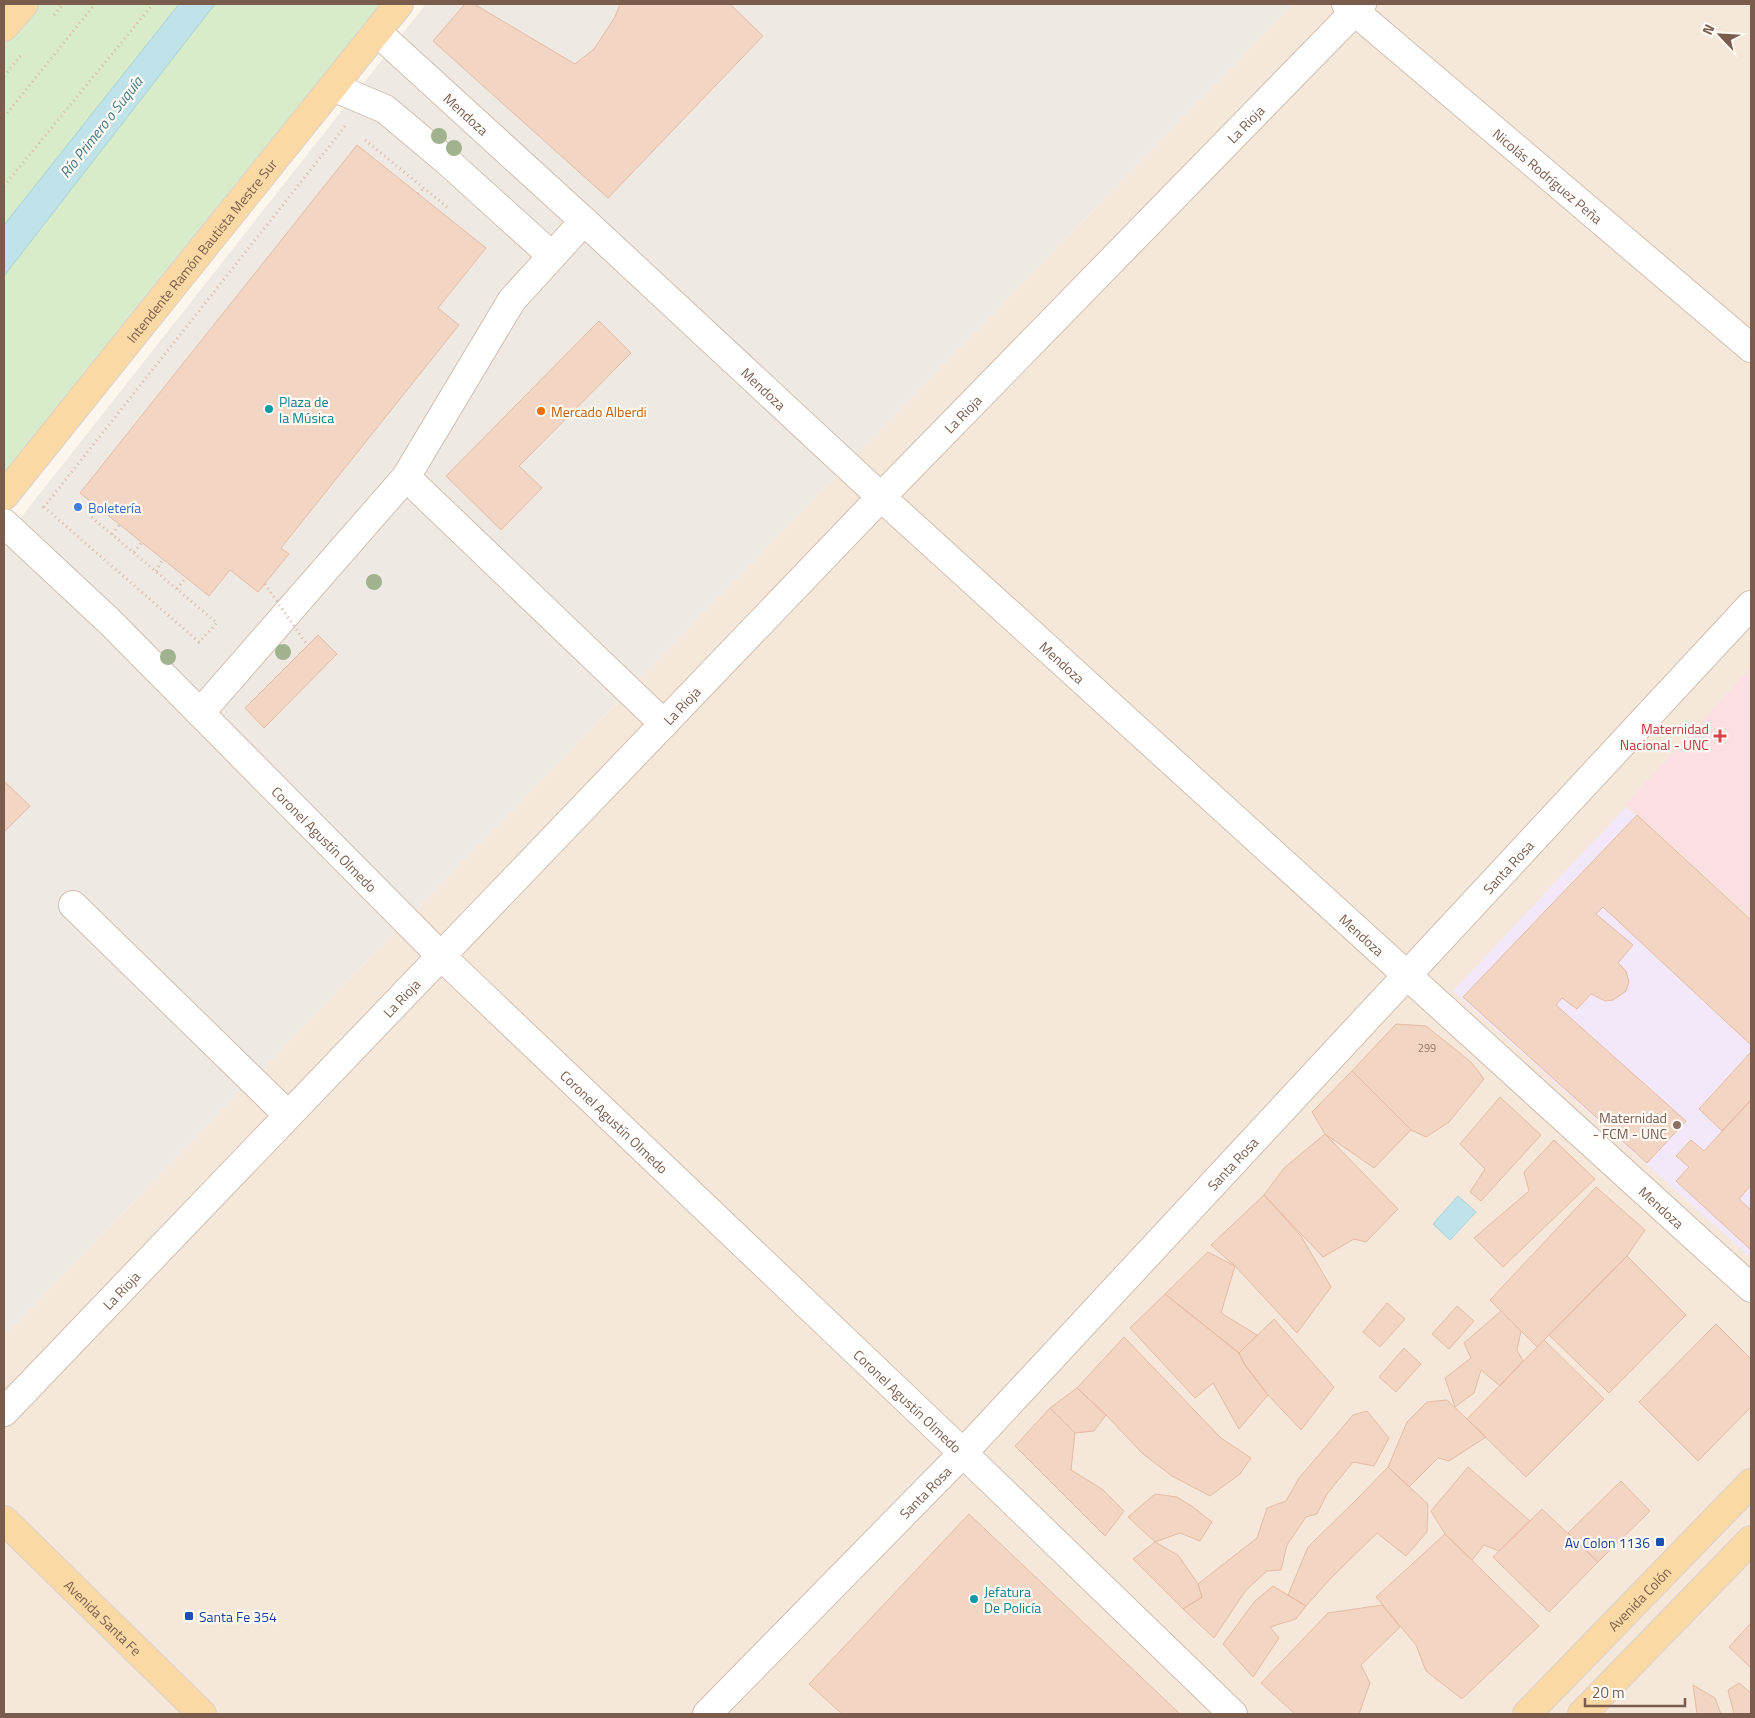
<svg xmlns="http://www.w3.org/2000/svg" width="1755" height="1718" viewBox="0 0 1755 1718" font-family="'Titillium Web',sans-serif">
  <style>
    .residential { fill: #f5e8da }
    .industrial { fill: #efe9e4 }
    .education { fill: #f3e8fa }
    .medical { fill: #fbdfe3 }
    .green { fill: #d8ecc9 }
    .water { fill: #bfe3e8; stroke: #a5d3da }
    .building { fill: #f3d5c3; stroke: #e6bba3 }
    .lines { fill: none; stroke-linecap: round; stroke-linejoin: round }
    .minor-casing { stroke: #d1beb0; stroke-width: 30 }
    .major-casing { stroke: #dad1cd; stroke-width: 30 }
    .path { stroke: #d9b8a5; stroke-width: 3; stroke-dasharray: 1 4; stroke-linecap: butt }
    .minor { stroke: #fff; stroke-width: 28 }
    .major { stroke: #fbd9a5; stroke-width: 28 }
    .path-bridge { stroke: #d9b8a5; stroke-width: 3; stroke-dasharray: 1 4; stroke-linecap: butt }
    .tree { fill: #a0b28e }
    .culture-dot { fill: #0f9aa8; stroke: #fffaf3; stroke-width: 2 }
    .food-dot { fill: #e8710a; stroke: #fffaf3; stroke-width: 2 }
    .shop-dot { fill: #3f7fe0; stroke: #fffaf3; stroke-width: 2 }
    .health-dot { fill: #e0444e; stroke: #fffaf3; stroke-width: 2 }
    .education-dot { fill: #8d6e63; stroke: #fffaf3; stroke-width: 2 }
    .transit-dot { fill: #1a4fb4; stroke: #fffaf3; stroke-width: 2 }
    .labels { text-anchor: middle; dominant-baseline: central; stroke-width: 4.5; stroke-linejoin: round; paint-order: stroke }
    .number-label { font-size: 11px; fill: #987a6a }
    .street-label { font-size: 14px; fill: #7a5c4d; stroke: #fffaf3 }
    .culture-label { font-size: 14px; fill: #0d838f; stroke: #fffaf3; text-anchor: start }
    .food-label { font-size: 14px; fill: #c56008; stroke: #fffaf3; text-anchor: start }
    .shop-label { font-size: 14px; fill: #366cbe; stroke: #fffaf3; text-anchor: start }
    .health-label { font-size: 14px; fill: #be3a42; stroke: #fffaf3; text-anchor: end }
    .education-label { font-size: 14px; fill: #785e54; stroke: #fffaf3; text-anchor: end }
    .transit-label { font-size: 14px; fill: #164399; stroke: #fffaf3; text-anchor: end }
    .water-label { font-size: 15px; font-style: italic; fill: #437c86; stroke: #fffaf3 }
  </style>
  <rect width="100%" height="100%" fill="#fdf6ec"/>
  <!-- residential -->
  <path class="residential" d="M1293,4h458v1710h-1747v-378z"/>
  <!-- industrial -->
  <path class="industrial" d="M426,4h867l-1289,1332v-797z"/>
  <!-- education -->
  <path class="education" d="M1626,807l125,113v338l-298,-267z"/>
  <!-- medical -->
  <path class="medical" d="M1751,668v249l-125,-113z"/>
  <!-- green -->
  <path class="green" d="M24,4h155l-175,221v-198z
    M215,4h184l-395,492v-220z"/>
  <!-- water -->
  <path class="water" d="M179,4h36l-211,272v-51z
    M1458,1196l18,16 -26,28 -17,-16z"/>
  <!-- building -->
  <path class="building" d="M465,4h9l101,60 19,-15 21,-32 5,-13h110l33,32 -155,162 -175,-157z
    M357,145l129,103 -48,60 21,17 -178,223 8,6 -31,38 -28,-22 -21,26 -129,-103z
    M599,321l32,32 -112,113 23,22 -41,42 -55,-54z
    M318,635l19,19 -73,74 -19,-20z
    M4,781l26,25 -26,26z
    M1637,815l114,105v125l-148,-138 -7,7 37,31 -15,18 8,8 3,11 -3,9 -13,9 -8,1 -14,-7 -14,15 -15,-11 -6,7 130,116 -39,42 -184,-166z
    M1396,1024l30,2 45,36 13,17 -35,43 -23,15 -15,-7 -59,-59z
    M1751,1052v48l-29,31 -23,-22z
    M1352,1071l59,59 -37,38 -49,-34 -13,-22z
    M1500,1097l41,38 -60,66 -11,-9 15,-23 -25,-25z
    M1751,1100v85l-12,14 12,11v40l-75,-69 13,-14 -13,-11 15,-16 13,11z
    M1325,1134l73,75 -32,33 -12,-3 -31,18 -59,-62 20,-27z
    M1554,1140l41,39 -92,88 -29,-29 55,-47 -5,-19z
    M1596,1187l49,43 -18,26 -90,91 -47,-47z
    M1264,1195l37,41 30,51 -34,46 -62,-67 -24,-21z
    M1208,1252l27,14 -14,47 36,22 -18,18 -74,-59z
    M1627,1256l59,59 -77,78 -60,-58z
    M1165,1294l74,59 6,12 23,30 -29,34 -26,-46 -18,15 -65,-70z
    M1387,1303l18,16 -25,28 -17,-15z
    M1457,1306l17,15 -25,28 -17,-15z
    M1501,1311l20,20 -4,19 6,11 -23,25 -19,-16 -7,23 -19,14 -10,-29 26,-20 -7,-15z
    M1274,1319l60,68 -33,43 -33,-35 -23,-30 -6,-12z
    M1716,1324l35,35v48l-53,54 -59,-59z
    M1124,1337l97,101 30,20 -11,16 -30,22 -38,-20 -29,-22 -37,-39 -29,-27z
    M1544,1340l60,59 -78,78 -59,-58z
    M1404,1348l17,16 -25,28 -17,-15z
    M1077,1388l29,27 -12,16 -19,2 -25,-25z
    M1447,1400l39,37 -37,24 -11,-3 -29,29 -21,-20 19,-45 20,-20z
    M1050,1408l25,25 -4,37 31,19 22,22 -19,25 -90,-90z
    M1367,1411l22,27 -15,28 -21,-4 -26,32 -10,20 -11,3 -19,28 -6,25 -14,1 -21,19 -32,48 -31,-29 19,-12 -4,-13 59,-46 10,-30 19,-7 13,-23 54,-63z
    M1388,1467l40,37 -1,28 -21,24 -29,-23 -45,44 -26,29 -18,-11 20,-48 49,-48z
    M1468,1467l62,54 -31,30 -15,-6 -12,15 -27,-26 -14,-23z
    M1621,1481l29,30 -52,51 -30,-29z
    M1155,1494l22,3 16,10 19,15 -12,19 -20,-8 -25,9 -27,-25z
    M1542,1509l56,53 -49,50 -56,-55z
    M969,1514l211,200h-338l-33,-30z
    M1445,1534l94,92 -77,73 -36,-28 -10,-26 -40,-48z
    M1155,1542l23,13 20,29 4,13 -19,12 -50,-50z
    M1273,1586l33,20 -10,13 -26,8 9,11 -26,39 -30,-33 32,-43z
    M1382,1605l18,22 -39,38 9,18 -11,31h-64l-34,-31 67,-70z
    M1751,1623v45l-22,-21z
    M1739,1683l12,10v21h-17l-6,-24z
    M1693,1685l22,13 6,16h-24z"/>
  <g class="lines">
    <defs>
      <g id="minor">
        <path id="s1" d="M1346,4l405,344"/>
        <path id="s2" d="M377,32l207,189 297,276 870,791"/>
        <path d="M333,87l52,22 62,52 105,95"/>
        <path d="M406,477l258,247"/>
        <path id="s3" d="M4,523l105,98 332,335 522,497 270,261"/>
        <path d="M200,713l206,-236 106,-177 72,-79"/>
        <path d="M73,905l215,210"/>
        <path id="s4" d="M4,1412l877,-915 481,-493"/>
        <path id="s5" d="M707,1714l256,-261 788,-848"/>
      </g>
      <g id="major">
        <path d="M4,27l20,-23"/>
        <path id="s6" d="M4,496l395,-492"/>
        <path id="s7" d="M4,1520l198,194"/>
        <path id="s8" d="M1527,1714l224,-231"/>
        <path d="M1582,1714l169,-174"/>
      </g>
    </defs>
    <!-- minor casing -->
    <use href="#minor" class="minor-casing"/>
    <!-- major casing -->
    <use href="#major" class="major-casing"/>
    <!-- path -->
    <path class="path" d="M54,15l9,-11
      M4,76l17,-21
      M4,117l91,-113
      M365,140l82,67
      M4,186l149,-182
      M418,194l7,-7
      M98,506l-8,10 127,107 -18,19 -155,-135 302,-382
      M112,534l8,-10
      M134,552l8,-10
      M156,571l7,-12
      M177,589l9,-12"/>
    <!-- minor -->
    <use href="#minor" class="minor"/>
    <!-- major -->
    <use href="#major" class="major"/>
    <!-- path-bridge -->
    <path class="path-bridge" d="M265,584l42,61"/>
  </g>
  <!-- trees -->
  <g class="tree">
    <circle cx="439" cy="136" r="8"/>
    <circle cx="454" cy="148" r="8"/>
    <circle cx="374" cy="582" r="8"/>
    <circle cx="283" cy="652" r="8"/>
    <circle cx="168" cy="657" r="8"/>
  </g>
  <!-- markers -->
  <g class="culture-dot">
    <circle cx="269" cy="409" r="5"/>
    <circle cx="974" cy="1599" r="5"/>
  </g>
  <circle class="food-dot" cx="541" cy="411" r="5"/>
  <circle class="shop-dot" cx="78" cy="507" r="5"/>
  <path class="health-dot" d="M1717.5 728.5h5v5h5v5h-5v5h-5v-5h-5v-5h5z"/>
  <circle class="education-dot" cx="1677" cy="1125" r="5"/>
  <g class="transit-dot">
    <rect x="1655" y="1537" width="10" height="10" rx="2.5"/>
    <rect x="184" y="1611" width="10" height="10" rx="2.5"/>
  </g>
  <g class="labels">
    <!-- number labels -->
    <g class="number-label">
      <text x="1427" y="1048">299</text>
    </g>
    <!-- street labels -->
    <g class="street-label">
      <text stroke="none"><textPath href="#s2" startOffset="121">Mendoza</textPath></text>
      <text stroke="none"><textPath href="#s4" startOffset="1789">La Rioja</textPath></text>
      <text stroke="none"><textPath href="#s1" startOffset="265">Nicolás Rodríguez Peña</textPath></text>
      <text stroke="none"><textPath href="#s6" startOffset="315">Intendente Ramón Bautista Mestre Sur</textPath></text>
      <text stroke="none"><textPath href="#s2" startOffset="526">Mendoza</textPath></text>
      <text stroke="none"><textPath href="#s4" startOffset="1384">La Rioja</textPath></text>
      <text stroke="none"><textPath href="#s2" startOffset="931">Mendoza</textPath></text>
      <text stroke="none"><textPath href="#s4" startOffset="979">La Rioja</textPath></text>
      <text stroke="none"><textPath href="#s3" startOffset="450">Coronel Agustín Olmedo</textPath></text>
      <text stroke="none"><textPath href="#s5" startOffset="1166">Santa Rosa</textPath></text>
      <text stroke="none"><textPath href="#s2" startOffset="1336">Mendoza</textPath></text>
      <text stroke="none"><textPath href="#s4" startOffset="574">La Rioja</textPath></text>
      <text stroke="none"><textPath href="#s3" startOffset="855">Coronel Agustín Olmedo</textPath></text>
      <text stroke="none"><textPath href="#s5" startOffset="761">Santa Rosa</textPath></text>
      <text stroke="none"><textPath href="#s2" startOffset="1741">Mendoza</textPath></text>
      <text stroke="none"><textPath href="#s4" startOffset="169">La Rioja</textPath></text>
      <text stroke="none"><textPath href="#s3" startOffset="1260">Coronel Agustín Olmedo</textPath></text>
      <text stroke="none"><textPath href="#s5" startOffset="311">Santa Rosa</textPath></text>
      <text stroke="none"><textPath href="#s8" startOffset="161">Avenida Colón</textPath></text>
      <text stroke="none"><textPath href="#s7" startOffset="139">Avenida Santa Fe</textPath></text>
    </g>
    <!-- culture labels -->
    <g class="culture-label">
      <text x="279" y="401">Plaza de<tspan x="279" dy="16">la Música</tspan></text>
      <text x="984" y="1591">Jefatura<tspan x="984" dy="16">De Policía</tspan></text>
    </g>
    <!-- food labels -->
    <g class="food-label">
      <text x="551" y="411">Mercado Alberdi</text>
    </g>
    <!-- shop labels -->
    <g class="shop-label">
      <text x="88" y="507">Boletería</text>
    </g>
    <!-- health labels -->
    <g class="health-label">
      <text x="1709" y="728">Maternidad<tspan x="1709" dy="16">Nacional - UNC</tspan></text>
    </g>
    <!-- education labels -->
    <g class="education-label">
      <text x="1667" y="1117">Maternidad<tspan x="1667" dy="16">- FCM - UNC</tspan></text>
    </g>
    <!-- transit labels -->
    <g class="transit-label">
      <text x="1650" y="1542">Av Colon 1136</text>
      <text x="199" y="1616" text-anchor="start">Santa Fe 354</text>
    </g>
    <!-- water labels -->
    <g class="water-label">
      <text transform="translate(101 127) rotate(-52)">Río Primero o Suquía</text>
    </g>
  </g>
  <!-- border -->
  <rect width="1755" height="1718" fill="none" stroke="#7a5c4d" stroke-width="10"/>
  <!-- north arrow -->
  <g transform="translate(1720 35) rotate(295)" stroke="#fffaf3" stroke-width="4" paint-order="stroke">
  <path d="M0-4L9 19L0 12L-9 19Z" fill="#7a5c4d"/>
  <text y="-8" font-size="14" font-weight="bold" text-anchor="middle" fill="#7a5c4d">N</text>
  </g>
  <!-- scale -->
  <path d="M1585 1698v8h100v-8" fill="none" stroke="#7a5c4d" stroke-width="2.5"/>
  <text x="1592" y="1698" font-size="15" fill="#7a5c4d" stroke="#fffaf3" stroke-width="4" paint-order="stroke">20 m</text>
</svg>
